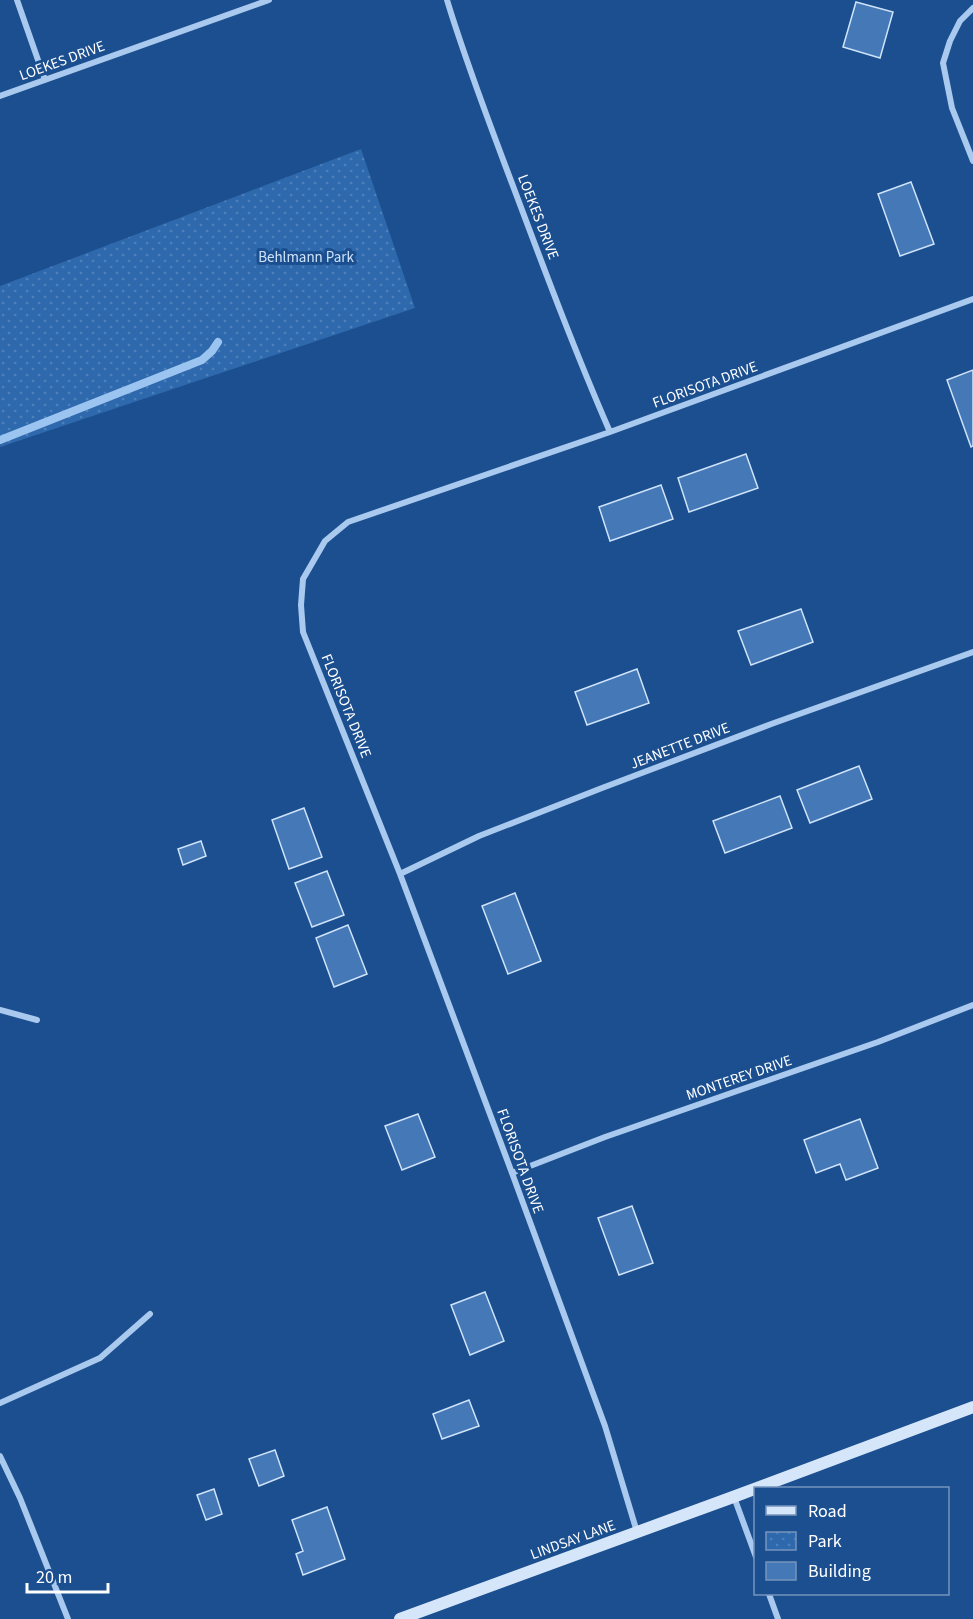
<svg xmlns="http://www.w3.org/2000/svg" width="973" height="1619" viewBox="0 0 973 1619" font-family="'Source Sans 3',sans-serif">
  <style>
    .park { fill: url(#park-dots) }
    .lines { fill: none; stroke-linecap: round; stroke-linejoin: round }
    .stream { stroke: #9cc4f0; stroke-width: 8 }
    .building { fill: #4478b7; stroke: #cfe3fa; stroke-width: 1.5 }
    .street { stroke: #a9c9ee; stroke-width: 6 }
    .secondary { stroke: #d6e6fa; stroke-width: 12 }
    .labels { text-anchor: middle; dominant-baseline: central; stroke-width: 6; stroke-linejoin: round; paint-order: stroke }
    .street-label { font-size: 15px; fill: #fff; stroke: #1b4f8f }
    .park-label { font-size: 15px; fill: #cfe3fa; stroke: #1b4f8f }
  </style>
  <defs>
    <pattern id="park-dots" width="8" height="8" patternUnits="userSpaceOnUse" patternTransform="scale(1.5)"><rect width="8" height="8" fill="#2e69ad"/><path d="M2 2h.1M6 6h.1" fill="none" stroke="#4d80b9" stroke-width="1.8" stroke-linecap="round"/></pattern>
  </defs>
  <rect width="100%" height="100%" fill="#1b4f8f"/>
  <!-- park -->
  <path class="park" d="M361,149l54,159 -415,139v-161z"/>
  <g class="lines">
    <!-- stream -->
    <path class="stream" d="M0,440l202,-80 10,-9 6,-9"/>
  </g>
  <!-- building -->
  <path class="building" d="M856,2l37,10 -13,46 -37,-11z
    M911,182l23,62 -34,12 -22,-62z
    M973,370v76l-2,1 -24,-67z
    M746,454l12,34 -69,24 -11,-34z
    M661,485l12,34 -63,22 -11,-34z
    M801,609l12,33 -62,23 -13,-34z
    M637,669l12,34 -62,22 -12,-33z
    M859,766l13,33 -62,24 -13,-33z
    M780,796l12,32 -67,25 -12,-32z
    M304,808l18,49 -33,12 -17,-49z
    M201,841l5,15 -23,9 -5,-16z
    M327,871l17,44 -32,12 -17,-44z
    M515,893l26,68 -33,13 -26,-68z
    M348,925l19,49 -33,13 -18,-49z
    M418,1114l17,43 -33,13 -17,-44z
    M860,1119l18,49 -32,12 -6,-16 -24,9 -12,-33z
    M632,1206l21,57 -34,12 -21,-57z
    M485,1292l19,49 -34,14 -19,-50z
    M469,1400l10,26 -37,13 -9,-25z
    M275,1450l9,26 -25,10 -10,-27z
    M214,1489l8,25 -16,6 -9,-25z
    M327,1507l18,52 -42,16 -7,-21 7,-3 -11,-31z"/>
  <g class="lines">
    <!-- street -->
    <path class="street" d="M17,0l28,80
      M447,0c20,66 45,130 69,194 30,80 60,160 94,238
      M973,8l-13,13 -10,20 -7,22 9,45 21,53
      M0,96l269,-96
      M400,874l79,-38 123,-48 172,-65 199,-71
      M0,1010l37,10
      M512,1173l93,-36 273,-95 95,-37
      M0,1403l100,-45 50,-44
      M0,1456l20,42 48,121
      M734,1497l22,60
      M637,1532l-32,-106 -93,-253 -112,-299 -97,-242 -2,-27 2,-26 22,-38 23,-19 262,-90 363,-133
      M769,1594l9,25"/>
    <!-- secondary -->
    <path class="secondary" d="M400,1619l333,-122 240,-90"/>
  </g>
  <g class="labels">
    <!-- street labels -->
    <g class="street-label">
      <text transform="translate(62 61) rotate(-20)">LOEKES DRIVE</text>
      <text transform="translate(538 217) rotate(69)">LOEKES DRIVE</text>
      <text transform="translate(705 385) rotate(-20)">FLORISOTA DRIVE</text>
      <text transform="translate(346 706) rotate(68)">FLORISOTA DRIVE</text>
      <text transform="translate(680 746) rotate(-21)">JEANETTE DRIVE</text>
      <text transform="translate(739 1078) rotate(-19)">MONTEREY DRIVE</text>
      <text transform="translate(520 1161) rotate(70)">FLORISOTA DRIVE</text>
      <text transform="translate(573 1540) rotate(-20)">LINDSAY LANE</text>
    </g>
    <!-- park labels -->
    <g class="park-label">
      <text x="306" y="257">Behlmann Park</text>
    </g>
  </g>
  <!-- legend -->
  <rect x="754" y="1487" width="195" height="108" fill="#1b4f8f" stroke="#7695bc" stroke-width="1.5"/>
  <rect x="766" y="1506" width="30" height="9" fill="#d6e6fa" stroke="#7695bc" stroke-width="1.5"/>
  <text x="808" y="1517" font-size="18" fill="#ffffff">Road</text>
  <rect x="766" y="1532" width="30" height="18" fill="url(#park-dots)" stroke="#7695bc" stroke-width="1.5"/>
  <text x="808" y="1547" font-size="18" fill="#ffffff">Park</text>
  <rect x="766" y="1562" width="30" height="18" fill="#4478b7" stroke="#7695bc" stroke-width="1.5"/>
  <text x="808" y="1577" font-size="18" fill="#ffffff">Building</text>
  <!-- scale -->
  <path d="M27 1583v9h81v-9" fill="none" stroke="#ffffff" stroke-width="3"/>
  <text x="36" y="1583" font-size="18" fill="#ffffff" stroke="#1b4f8f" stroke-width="4.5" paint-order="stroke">20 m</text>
</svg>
